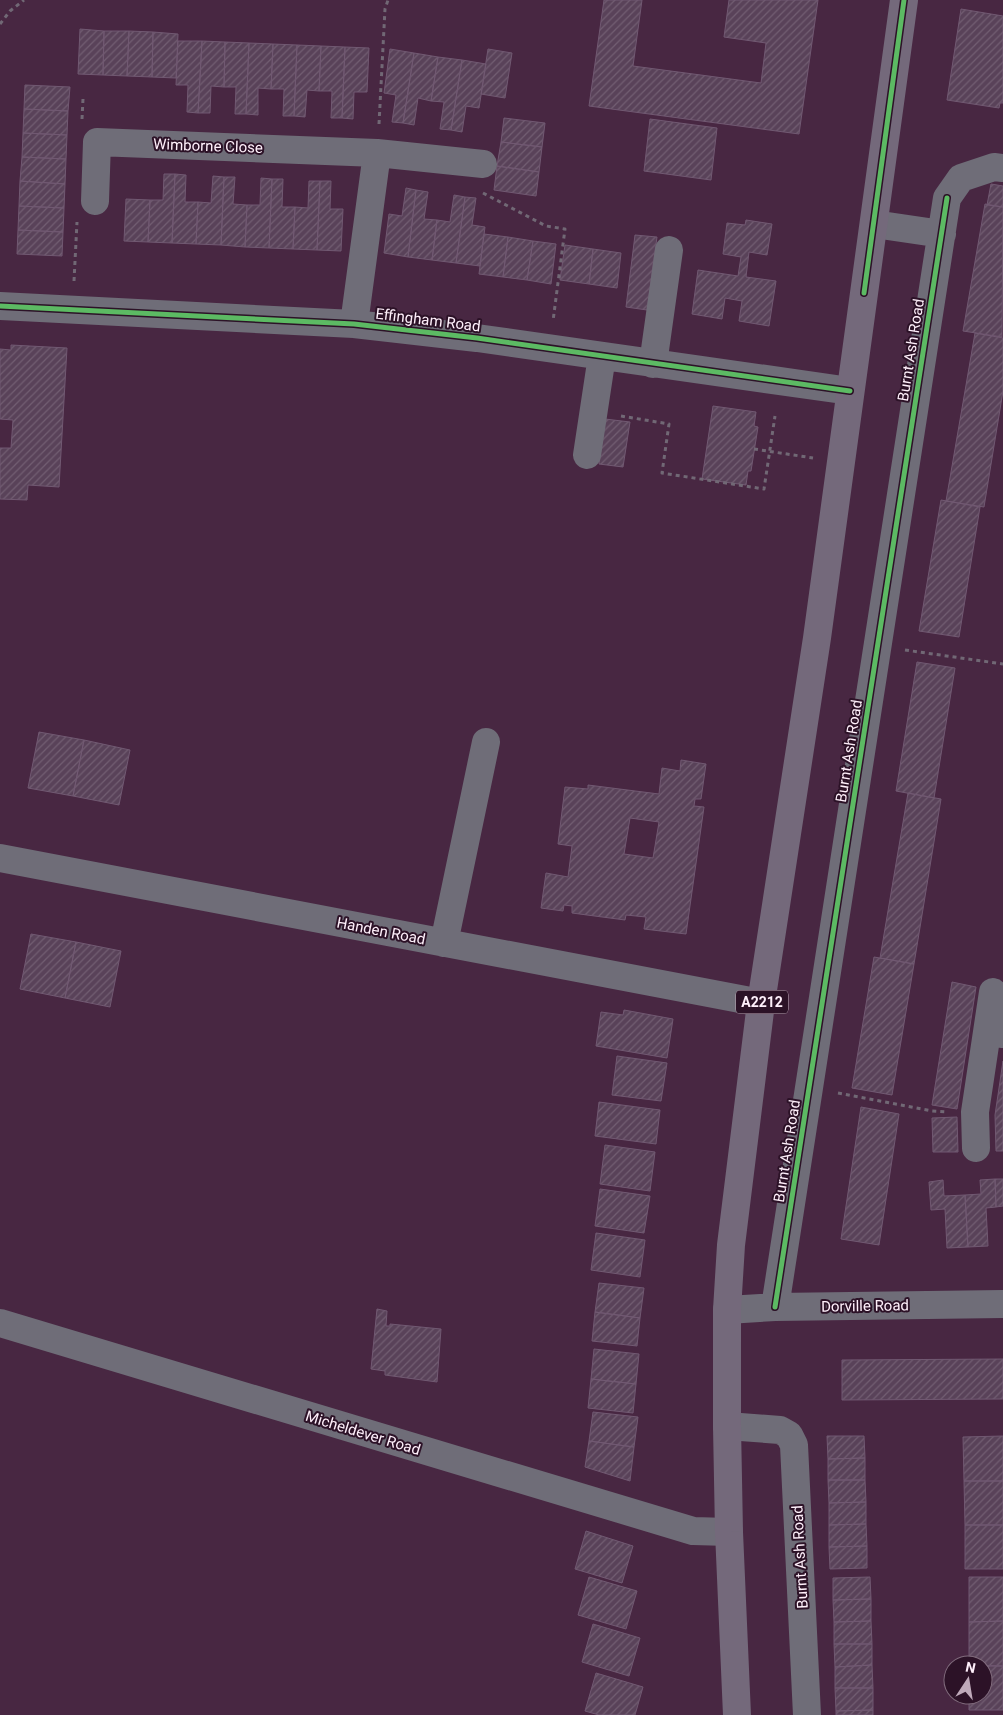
<svg xmlns="http://www.w3.org/2000/svg" width="1003" height="1715" viewBox="0 0 1003 1715" font-family="Roboto,sans-serif">
  <style>
    .building { fill: url(#building-hatch); stroke: #715972; fill-rule: evenodd }
    .lines { fill: none; stroke-linecap: round; stroke-linejoin: round }
    .path { stroke: #716875; stroke-width: 3; stroke-dasharray: 4 4; stroke-linecap: butt }
    .minor { stroke: #6f6d78; stroke-width: 28 }
    .major { stroke: #74697b; stroke-width: 28 }
    .cycleway-casing { stroke: #2c1227; stroke-width: 8 }
    .cycleway { stroke: #5cba63; stroke-width: 5 }
    .labels { text-anchor: middle; dominant-baseline: central; stroke-width: 4; stroke-linejoin: round; paint-order: stroke }
    .shield { fill: #2c1227; stroke: #c0adbb; stroke-width: 1 }
    .shield-label { font-size: 14px; font-weight: bold; fill: #fff0fb }
    .street-label { font-size: 15px; fill: #fff0fb; stroke: #2c1227 }
  </style>
  <defs>
    <pattern id="building-hatch" width="6" height="6" patternUnits="userSpaceOnUse" patternTransform="scale(1.25)"><rect width="6" height="6" fill="#594259"/><path d="M-1 1l2-2M0 6l6-6M5 7l2-2" fill="none" stroke="#725e72"/></pattern>
  </defs>
  <rect width="100%" height="100%" fill="#482742"/>
  <!-- building -->
  <path class="building" d="M604,0h38l-9,66 128,17 5,-40 -42,-6 5,-37h89l-19,134 -210,-28z
    M961,9l42,7v87h-3l-1,5 -52,-8z
    M80,29l24,2 -1,44 -25,-1z
    M104,31h25l-2,45 -24,-1z
    M129,31l24,1 -1,45 -25,-1z
    M153,32l25,2 -2,44 -24,-1z
    M178,41h24l-4,72 -11,-1 1,-27h-12z
    M202,41l23,1 -1,45 -13,-1 -1,27h-12z
    M225,42l24,1 -3,71h-11l1,-27h-12z
    M249,43l24,1 -2,45 -13,-1v27l-12,-1z
    M273,44l24,1 -3,71h-11l1,-27h-13z
    M297,45l24,1 -2,45 -12,-1 -2,27 -11,-1z
    M321,46l24,1 -3,71h-11l1,-27h-13z
    M345,47l24,1 -2,44h-13l-1,27 -11,-1z
    M390,49l24,4 -11,70 -11,-1 4,-27 -12,-2z
    M488,49l24,4 -7,45 -24,-4z
    M414,53l24,4 -7,44 -13,-3 -4,27 -11,-2z
    M438,57l24,3 -11,70 -11,-1 4,-27 -13,-1z
    M462,60l24,4 -7,44 -13,-2 -4,26 -11,-2z
    M25,85l45,2 -2,24 -44,-2z
    M24,109l44,2 -1,24 -44,-2z
    M504,118l41,5 -3,24 -41,-5z
    M650,119l67,9 -6,52 -67,-9z
    M23,133l44,2 -1,24 -44,-2z
    M501,142l41,5 -3,25 -42,-6z
    M22,157l44,2 -1,25 -45,-3z
    M497,166l42,6 -3,24 -42,-6z
    M164,174h11l-3,69 -24,-1 2,-42h13z
    M175,174l11,1 -1,27h13l-2,42 -24,-1z
    M213,176l11,1 -3,68 -25,-1 2,-42 13,1z
    M224,177h11l-2,27 14,1 -2,42 -24,-2z
    M261,178l11,1 -3,69 -24,-1 2,-42h13z
    M272,179h11l-1,28h13l-2,42 -24,-1z
    M20,181l45,3 -1,24 -45,-2z
    M309,181h11l-3,69 -24,-1 2,-42 13,1z
    M320,181h11l-1,28h13l-2,42 -24,-1z
    M991,184l12,2v21l-16,-2z
    M406,188l10,2 -8,67 -24,-4 5,-39 13,2z
    M416,190l12,2 -4,27 13,1 -5,40 -24,-3z
    M454,195l11,2 -9,66 -24,-3 5,-40 13,2z
    M465,197l11,1 -4,27 13,2 -5,39 -24,-3z
    M126,199l24,1 -2,42 -24,-1z
    M985,204l18,3 -1,130 -39,-6z
    M19,206l45,2 -1,24 -45,-2z
    M746,220l26,4 -5,31 -18,-3 -3,25 30,4 -7,45 -30,-5 3,-20 -17,-3 -3,21 -30,-5 6,-44 40,6 3,-19 -18,-3 4,-31 18,2z
    M18,230l45,2 -1,24 -45,-2z
    M484,234l24,3 -5,40 -24,-3z
    M635,235l22,2 -10,73 -21,-3z
    M508,237l25,4 -6,39 -24,-3z
    M533,241l23,3 -5,40 -24,-4z
    M565,245l28,4 -4,35 -29,-4z
    M593,249l28,4 -4,35 -28,-4z
    M975,333l28,5v53l-19,116 -38,-6z
    M11,345l56,3 -8,139 -31,-2 -1,15 -27,-1v-51h11l2,-28 -13,-1v-70l11,1z
    M713,406l43,6 -2,14 4,1 -7,44h-3l-2,14 -44,-6z
    M605,419l25,3 -7,45 -24,-3z
    M941,500l39,7 -21,130 -40,-6z
    M917,662l38,6 -21,130 -38,-7z
    M39,732l45,8 -11,56 -45,-8z
    M84,740l46,10 -11,55 -46,-9z
    M681,760l25,4 -5,35h-6l-1,7 10,1 -18,127 -42,-5 2,-12 -20,-2 -1,5 -53,-7v-7l-8,-1 -1,6 -22,-3 5,-35 22,4 4,-31 -14,-2 7,-57 23,2v-4l71,9 3,-26 18,3zM630,818l29,4 -6,36 -29,-4z
    M908,793l33,6 -27,165 -34,-6z
    M31,934l45,8 -11,56 -45,-9z
    M76,942l45,9 -11,56 -45,-9z
    M874,957l40,7 -22,131 -40,-7z
    M952,982l24,5 -19,122 -25,-4z
    M624,1010l49,9 -6,39 -71,-12 5,-34 22,3z
    M617,1056l50,7 -6,38 -49,-6z
    M1003,1061v90h-7l-1,-36z
    M599,1102l61,8 -4,34 -61,-8z
    M861,1107l38,7 -20,131 -38,-6z
    M957,1117l1,35h-25l-1,-34z
    M605,1145l50,7 -5,39 -50,-7z
    M995,1179l1,28 -10,1 2,38 -20,1 -3,-52 16,-1 -1,-14z
    M995,1179h8v27l-7,1z
    M943,1180l1,16 21,-1 3,52 -21,1 -2,-39 -14,1 -2,-28z
    M600,1189l50,7 -6,37 -49,-7z
    M596,1233l49,7 -5,37 -49,-7z
    M599,1283l45,5 -4,30 -45,-6z
    M377,1309l10,2 -1,15h4v-2l51,5 -4,53 -52,-7v-4l-14,-2z
    M595,1312l45,6 -3,28 -45,-5z
    M594,1349l45,5 -3,30 -45,-5z
    M1003,1359v40l-161,1v-40z
    M591,1379l45,5 -3,29 -45,-5z
    M593,1412l45,5 -4,30 -45,-6z
    M827,1436h37l1,22 -37,1z
    M1003,1436v45h-39l-1,-44z
    M589,1441l45,6 -4,34 -45,-14z
    M865,1458v22h-37v-21z
    M828,1480h37l1,22 -37,1z
    M964,1481h39v44h-38z
    M866,1502v22l-37,1v-22z
    M866,1524l1,22 -38,1v-22z
    M965,1525h38v44h-38z
    M586,1531l47,15 -11,37 -47,-14z
    M867,1546v22l-37,1 -1,-22z
    M589,1577l48,14 -11,38 -48,-14z
    M870,1577l1,22 -38,1v-22z
    M969,1577h34v44l-34,1z
    M871,1599v22l-37,1 -1,-22z
    M871,1621l1,23h-38v-22z
    M1003,1621v45l-34,-1v-43z
    M593,1624l47,14 -11,38 -47,-14z
    M834,1644h38v21l-37,2z
    M872,1665l1,23h-38v-21z
    M983,1666h20v44h-34v-15h14z
    M596,1673l47,14 -8,28h-36l-14,-4z
    M835,1688h38v22l-37,1z
    M873,1710v5h-37v-4z"/>
  <g class="lines">
    <!-- path -->
    <path class="path" d="M0,24l10,-13 14,-11
      M82,119l1,-20
      M379,124l6,-115 3,-9
      M483,193l63,33 19,3 -12,92
      M74,281l3,-59
      M621,416l48,8 -7,49 102,16 11,-73
      M754,449l59,9
      M905,650l98,14
      M838,1093l94,18 15,1"/>
    <!-- minor -->
    <path class="minor" d="M377,153l106,11
      M95,201l2,-59 280,11 -23,171
      M874,224l68,10
      M0,306l354,18 123,14 373,53
      M653,364l16,-114
      M587,455l15,-99
      M0,858l761,145
      M444,943l42,-201
      M987,1032l6,-40
      M976,1148l-1,-36 12,-80 16,2
      M775,1307l172,-1109 14,-20 33,-11 9,1
      M727,1310l48,-3 228,-3
      M0,1323l693,208 36,1
      M727,1426l53,4 9,5 5,10 13,270"/>
    <!-- major -->
    <path class="major" d="M737,1715l-8,-183 -2,-106v-116l4,-65 30,-242 56,-365 87,-638"/>
    <defs>
      <path id="cycleway" d="M864,293l40,-293
        M0,306l354,18 123,14 373,53
        M775,1307l172,-1109"/>
    </defs>
    <!-- cycleway casing -->
    <use href="#cycleway" class="cycleway-casing"/>
    <!-- cycleway -->
    <use href="#cycleway" class="cycleway"/>
  </g>
  <g class="labels">
    <!-- shield labels -->
    <rect class="shield" x="736" y="990.5" width="52" height="23" rx="4"/>
    <g class="shield-label">
      <text x="762" y="1002">A2212</text>
    </g>
    <!-- street labels -->
    <g class="street-label">
      <text transform="translate(208 146) rotate(2)">Wimborne Close</text>
      <text transform="translate(428 320) rotate(7)">Effingham Road</text>
      <text transform="translate(911 350) rotate(-81)">Burnt Ash Road</text>
      <text transform="translate(849 751) rotate(-81)">Burnt Ash Road</text>
      <text transform="translate(381 931) rotate(11)">Handen Road</text>
      <text transform="translate(787 1151) rotate(-81)">Burnt Ash Road</text>
      <text transform="translate(865 1306) rotate(-1)">Dorville Road</text>
      <text transform="translate(363 1433) rotate(17)">Micheldever Road</text>
      <text transform="translate(800 1557) rotate(-93)">Burnt Ash Road</text>
    </g>
  </g>
  <!-- north arrow -->
  <g transform="translate(968 1680) rotate(12)"><circle r="24" fill="#2c1227" stroke="#806b7c"/>
  <path d="M0-4L9 19L0 12L-9 19Z" fill="#bfaaba"/>
  <text y="-8" font-size="14" font-weight="bold" text-anchor="middle" fill="#fff0fb">N</text>
  </g>
</svg>
